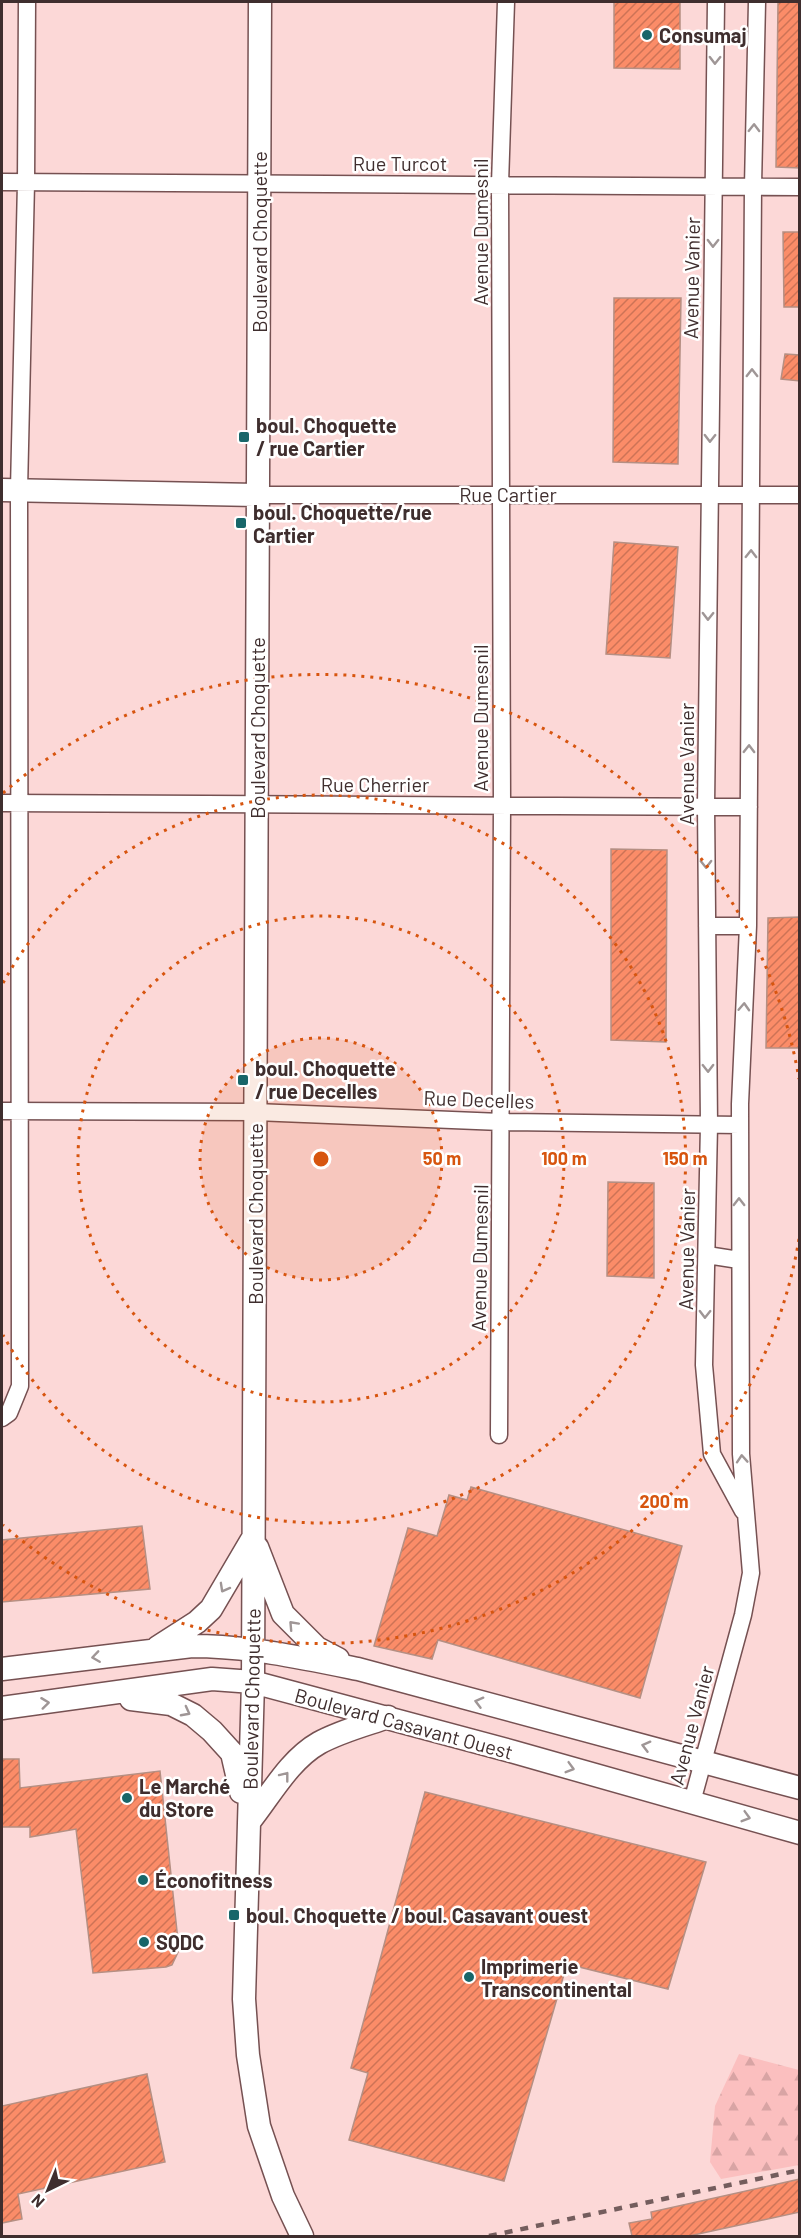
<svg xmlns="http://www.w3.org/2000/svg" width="801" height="2238" viewBox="0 0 801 2238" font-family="Barlow,sans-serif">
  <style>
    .forest { fill: url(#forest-firs) }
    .building { fill: url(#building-hatch); stroke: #b58f83; stroke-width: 1.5 }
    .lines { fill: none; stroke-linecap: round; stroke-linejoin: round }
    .street-casing { stroke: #765152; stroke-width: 19 }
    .secondary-casing { stroke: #765152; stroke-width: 25 }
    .street { stroke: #fff; stroke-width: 16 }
    .secondary { stroke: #fff; stroke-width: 22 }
    .rail { stroke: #745d5d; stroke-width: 4.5; stroke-dasharray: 8 8; stroke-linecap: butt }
    .oneway { stroke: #9f9696 }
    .ring { fill: none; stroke: #d7550f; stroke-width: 3; stroke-dasharray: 3 6 }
    .poi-dot { fill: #186669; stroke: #fff; stroke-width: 2 }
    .labels { text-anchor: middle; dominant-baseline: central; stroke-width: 5; stroke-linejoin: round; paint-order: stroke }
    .poi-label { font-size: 20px; font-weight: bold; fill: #3f2e2e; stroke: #fff; text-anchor: start }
    .street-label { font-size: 20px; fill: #3f2e2e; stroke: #fff }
    .centre { fill: #d7550f; stroke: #fff; stroke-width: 3 }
    .ring-label { font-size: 18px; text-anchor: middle; font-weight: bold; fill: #d7550f; stroke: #fff; stroke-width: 5; stroke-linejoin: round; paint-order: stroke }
  </style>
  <defs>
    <pattern id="forest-firs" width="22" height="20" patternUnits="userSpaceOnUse" patternTransform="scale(1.5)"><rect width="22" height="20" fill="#fbbfbf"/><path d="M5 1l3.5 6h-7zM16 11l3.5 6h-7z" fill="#d8a4a4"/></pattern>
    <pattern id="building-hatch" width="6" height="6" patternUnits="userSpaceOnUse" patternTransform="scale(1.5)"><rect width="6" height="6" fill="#fb8c68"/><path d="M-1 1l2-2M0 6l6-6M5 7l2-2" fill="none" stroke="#cd7356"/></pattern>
  </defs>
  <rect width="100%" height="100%" fill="#fcd8d7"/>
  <!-- forest -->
  <path class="forest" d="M739,2054l60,16v95l-78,14 -11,-17 5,-56z"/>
  <!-- building -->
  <path class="building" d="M614,2h66v67l-66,-1z
    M778,2h22v166l-24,-1z
    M783,232h17v75h-16z
    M614,298h67l-3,166 -65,-2z
    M785,354l15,1v26l-19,-2z
    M614,542l64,5 -8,111 -64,-4z
    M611,849l56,1 -1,192 -55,-2z
    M800,917v131h-34l2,-130z
    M608,1182l46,1v95l-47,-2z
    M471,1487l211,59 -42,152 -202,-58 -6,19 -58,-13 34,-118 29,8 12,-41 18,5z
    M142,1526l8,63 -148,13v-62z
    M2,1759h17l1,29 140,-17 19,179 -7,15 -6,2 -73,6 -17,-144 -46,8v-10h-28z
    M425,1792l281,70 -38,127 -101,-25 -63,217 -155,-41 19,-67 -17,-5z
    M147,2074l18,88 -147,32 4,25 -20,4v-117z
    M800,2179v33l-111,24h-57l-3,-13 23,-4 -1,-7z"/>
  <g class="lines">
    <defs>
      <path id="street" d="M716,2l-10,804 3,319 -5,240 8,89 31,57
        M2,182l798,5
        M258,495h542
        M2,803l747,4
        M707,926h41
        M2,1111l253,1 246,10 239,3
        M707,1255l32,5
        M2,1418l7,-5 11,-27 -1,-896 7,-307 1,-181
        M499,1435l3,-629 -2,-622 6,-182
        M692,1802l51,-187 8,-42 -10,-119 -1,-350 8,-178 5,-740 4,-184"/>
      <path id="secondary" d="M260,2l-7,1680 -9,317 4,56 11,71 24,70 19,40
        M2,490l256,5
        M257,1547l26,67 34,34 21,11
        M158,1647l39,-25 14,-13 40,-68
        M2,1669l190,-23c56,0 112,12 166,23l442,119
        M131,1699l40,5 22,11 19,16 20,22 9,39
        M2,1708l210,-29 41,3 261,70 286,81
        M249,1822c21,-26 40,-62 70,-79 22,-12 46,-18 69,-26"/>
    </defs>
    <!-- street casing -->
    <use href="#street" class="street-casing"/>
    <!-- secondary casing -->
    <use href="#secondary" class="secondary-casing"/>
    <!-- street -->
    <use href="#street" class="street"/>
    <!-- secondary -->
    <use href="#secondary" class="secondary"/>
    <!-- rail -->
    <path class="rail" d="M489,2236l311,-66"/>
  </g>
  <!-- one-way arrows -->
  <defs><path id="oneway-chevron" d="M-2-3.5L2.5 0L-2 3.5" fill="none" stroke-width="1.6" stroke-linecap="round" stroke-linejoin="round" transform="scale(1.5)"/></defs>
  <g class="oneway">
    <use href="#oneway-chevron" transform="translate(715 60) rotate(91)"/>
    <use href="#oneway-chevron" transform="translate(754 128) rotate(-89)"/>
    <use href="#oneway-chevron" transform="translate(713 243) rotate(91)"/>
    <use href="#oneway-chevron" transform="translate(752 373) rotate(-90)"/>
    <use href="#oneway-chevron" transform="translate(710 438) rotate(91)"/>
    <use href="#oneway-chevron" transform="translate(751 554) rotate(-89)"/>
    <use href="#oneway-chevron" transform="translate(708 616) rotate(91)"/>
    <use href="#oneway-chevron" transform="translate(749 749) rotate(-89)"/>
    <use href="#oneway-chevron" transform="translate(706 864) rotate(89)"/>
    <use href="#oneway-chevron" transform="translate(744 1007) rotate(-87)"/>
    <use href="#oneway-chevron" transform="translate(708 1068) rotate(89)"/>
    <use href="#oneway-chevron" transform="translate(739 1202) rotate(-90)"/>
    <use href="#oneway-chevron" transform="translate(705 1314) rotate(91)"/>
    <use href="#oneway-chevron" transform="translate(742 1459) rotate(-94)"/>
    <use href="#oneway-chevron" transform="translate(224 1588) rotate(119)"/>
    <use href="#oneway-chevron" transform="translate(293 1625) rotate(-133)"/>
    <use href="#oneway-chevron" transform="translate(96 1657) rotate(172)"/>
    <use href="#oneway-chevron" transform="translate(479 1702) rotate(-165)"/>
    <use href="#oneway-chevron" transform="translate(45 1703) rotate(-7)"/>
    <use href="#oneway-chevron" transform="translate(186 1712) rotate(28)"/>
    <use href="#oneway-chevron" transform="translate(646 1746) rotate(-165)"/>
    <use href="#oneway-chevron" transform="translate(570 1768) rotate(16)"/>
    <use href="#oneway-chevron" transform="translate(285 1776) rotate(-52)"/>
    <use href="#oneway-chevron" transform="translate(746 1817) rotate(16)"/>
  </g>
  <!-- distance rings -->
  <circle cx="321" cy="1159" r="121" fill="#d7550f" fill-opacity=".12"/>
  <g class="ring">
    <circle cx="321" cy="1159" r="121"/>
    <circle cx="321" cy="1159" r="243"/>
    <path d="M3 983A364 364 0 1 1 3 1335"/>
    <path d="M799 1239A485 485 0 0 1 3 1525M3 793A485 485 0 0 1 799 1079"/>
  </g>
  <!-- markers -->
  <g class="poi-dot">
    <circle cx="647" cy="35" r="6"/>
    <rect x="238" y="431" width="12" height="12" rx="3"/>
    <rect x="235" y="517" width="12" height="12" rx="3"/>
    <rect x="237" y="1074" width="12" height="12" rx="3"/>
    <circle cx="127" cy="1798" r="6"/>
    <circle cx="143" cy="1880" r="6"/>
    <rect x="228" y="1909" width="12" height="12" rx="3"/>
    <circle cx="144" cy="1942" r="6"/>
    <circle cx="469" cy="1977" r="6"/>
  </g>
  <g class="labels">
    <!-- poi labels -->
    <g class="poi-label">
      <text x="659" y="35">Consumaj</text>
      <text x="256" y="425">boul. Choquette<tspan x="256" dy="23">/ rue Cartier</tspan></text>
      <text x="253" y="512">boul. Choquette/rue<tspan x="253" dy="23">Cartier</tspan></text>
      <text x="255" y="1068">boul. Choquette<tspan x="255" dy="23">/ rue Decelles</tspan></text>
      <text x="139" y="1786">Le Marché<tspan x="139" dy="23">du Store</tspan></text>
      <text x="155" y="1880">Éconofitness</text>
      <text x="246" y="1915">boul. Choquette / boul. Casavant ouest</text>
      <text x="156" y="1942">SQDC</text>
      <text x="481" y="1966">Imprimerie<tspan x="481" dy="23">Transcontinental</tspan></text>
    </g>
    <!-- street labels -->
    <g class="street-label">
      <text x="400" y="163">Rue Turcot</text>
      <text transform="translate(480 232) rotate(-90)">Avenue Dumesnil</text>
      <text transform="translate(259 242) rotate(-90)">Boulevard Choquette</text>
      <text transform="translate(691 278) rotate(-89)">Avenue Vanier</text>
      <text x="508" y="494">Rue Cartier</text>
      <text transform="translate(480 718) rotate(-90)">Avenue Dumesnil</text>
      <text transform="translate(257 728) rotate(-90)">Boulevard Choquette</text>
      <text transform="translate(686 764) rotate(-90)">Avenue Vanier</text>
      <text x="375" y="784">Rue Cherrier</text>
      <text transform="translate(479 1099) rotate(2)">Rue Decelles</text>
      <text transform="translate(255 1214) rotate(-90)">Boulevard Choquette</text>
      <text transform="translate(686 1249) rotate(-89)">Avenue Vanier</text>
      <text transform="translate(479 1258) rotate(-89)">Avenue Dumesnil</text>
      <text transform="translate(251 1699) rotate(-89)">Boulevard Choquette</text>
      <text transform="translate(404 1723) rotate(15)">Boulevard Casavant Ouest</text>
      <text transform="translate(691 1725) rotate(-75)">Avenue Vanier</text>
    </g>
  </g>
  <circle cx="321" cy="1159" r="9" class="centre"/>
  <g class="ring-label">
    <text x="442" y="1165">50 m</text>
    <text x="564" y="1165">100 m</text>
    <text x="685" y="1165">150 m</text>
    <text x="664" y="1508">200 m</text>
  </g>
  <!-- border -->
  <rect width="801" height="2238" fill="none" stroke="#3f2e2e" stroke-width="6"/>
  <!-- north arrow -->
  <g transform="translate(48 2190) rotate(223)" stroke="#ffffff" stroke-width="4.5" paint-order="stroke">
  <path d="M0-4.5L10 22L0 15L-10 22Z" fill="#3f2e2e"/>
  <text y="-9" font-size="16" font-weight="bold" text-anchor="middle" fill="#3f2e2e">N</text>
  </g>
</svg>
